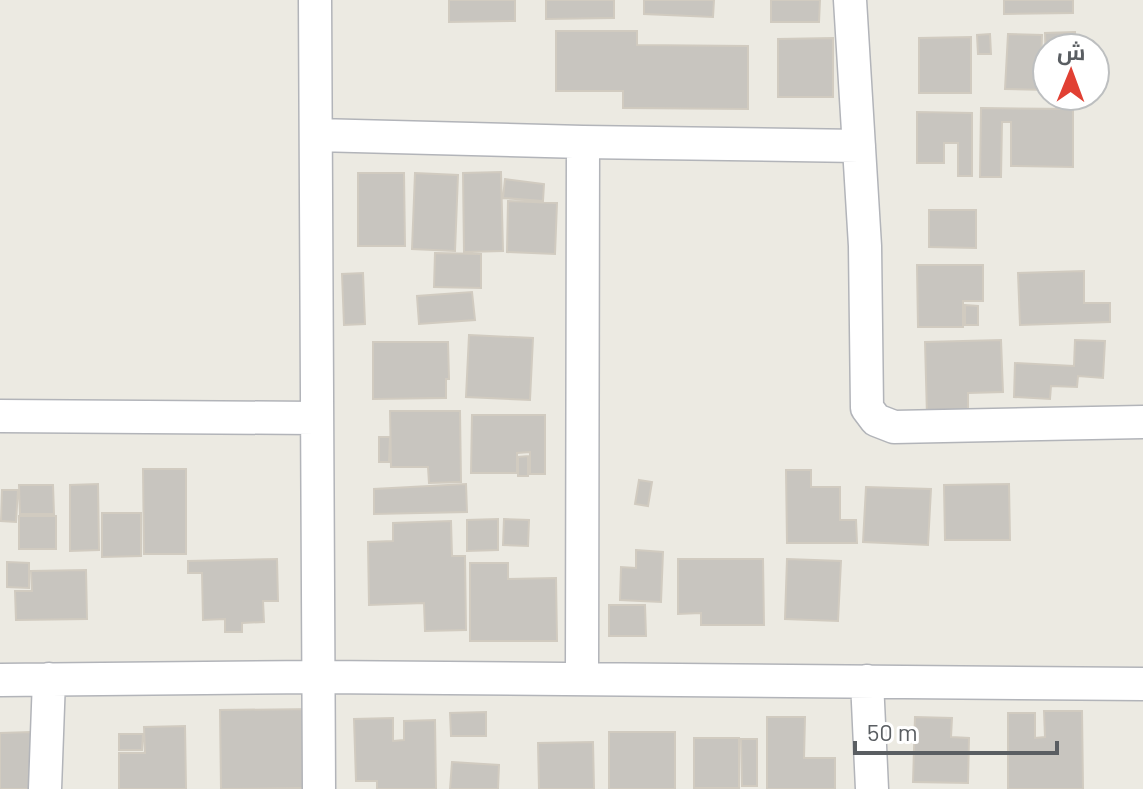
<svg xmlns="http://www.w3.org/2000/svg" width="1143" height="789" viewBox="0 0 1143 789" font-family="Barlow,Cairo,sans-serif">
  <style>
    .building { fill: #c8c5bf; stroke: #d1cbc0; stroke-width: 2 }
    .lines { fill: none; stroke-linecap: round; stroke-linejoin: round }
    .street-casing { stroke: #b2b4b9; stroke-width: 35 }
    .street { stroke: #fff; stroke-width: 32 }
  </style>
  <rect width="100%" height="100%" fill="#eceae2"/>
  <!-- building -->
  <path class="building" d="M449,0h66v21l-66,1z
    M546,0h68v18l-68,1z
    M644,0h70l-1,17 -69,-3z
    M771,0h49l-1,22h-48z
    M1004,0h69v13l-69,1z
    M556,31h81v14l111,1v63l-125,-1v-17h-67z
    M1075,32l1,16h-29l-1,19 -1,-34z
    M990,34l1,20h-13l-1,-19z
    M1008,34l34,1 -1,32 6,1v22l-42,-1z
    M971,37v56h-52v-55z
    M833,38v59h-55v-58z
    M981,108l92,1v58l-62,-1v-44h-9l-1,55h-21z
    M917,112l55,1v63h-14v-33h-14v20h-27z
    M501,172l2,79 -39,1 -1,-79z
    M358,173h46l1,73h-47z
    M415,173l43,2 -3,76 -43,-2z
    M505,179l39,5 -1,17 -40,-3z
    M508,201l49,2 -2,51 -48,-2z
    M929,210h47v38l-47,-1z
    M435,253l46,1v34l-47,-1z
    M917,265h66v36h-20v26h-45z
    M1084,271v32h26v19l-90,3 -2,-52z
    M363,273l2,51 -21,1 -2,-51z
    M472,292l3,28 -56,4 -2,-28z
    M965,305l13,1v19h-13z
    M469,335l64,3 -3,62 -64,-3z
    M1001,340l2,52 -35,1v21l-41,2 -2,-74z
    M1075,340l30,1 -2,37 -25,-2 -1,11 -26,-1 -1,13 -36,-2 1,-34 59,3z
    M373,342h75l1,37h-3v19l-73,1z
    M390,411h70l1,71 -32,1 -1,-16h-37z
    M472,415h73v59h-15v-22l-13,1v20h-46z
    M379,437h11l-1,25h-10z
    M528,456v20h-10v-19z
    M143,469h43v85h-42z
    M786,470h25v17h29v33h16l1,23h-70z
    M639,480l13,2 -4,24 -13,-2z
    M98,484l1,66 -29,1v-66z
    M466,484l1,28 -93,2v-25z
    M1009,484l1,56h-65l-1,-55z
    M19,485h34l1,29h-34z
    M866,487l65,2 -3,56 -65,-3z
    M2,490h16l-2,32 -15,-1z
    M102,513h39v43l-39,1z
    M19,516h37v33h-37z
    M498,519v31l-31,1v-31z
    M504,519l25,1 -1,26 -25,-1z
    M451,521l1,35h13l1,74 -41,1 -1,-28 -55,2 -1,-63 25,-1v-18z
    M451,521l1,35h13l1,74 -41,1 -1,-28 -55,2 -1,-63 25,-1v-18z
    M636,550l27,2 -2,50 -41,-2 1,-33 15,1z
    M277,559l1,42h-15l1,21 -22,1v9h-17v-13l-22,1 -1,-47h-14v-12z
    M678,559h85l1,66h-63v-12l-23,1z
    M787,559l54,2 -3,60 -53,-2z
    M7,562l22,1v25l-22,-1z
    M470,563h38v16l48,-1 1,63h-87z
    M86,570l1,49 -71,1 -1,-29h17l-1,-20z
    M609,605h36l1,31h-37z
    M315,709v79l-94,1 -1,-79z
    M1044,711h38l1,78h-75v-76h27v25l10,-1z
    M486,712v24h-35l-1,-23z
    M767,717h38l-1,41h31v31h-68z
    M915,717l37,1 -1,19 18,1 -1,45 -55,-1z
    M393,718v23l11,-1v-19l31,-1 1,69h-59v-8h-21l-2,-62z
    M185,726l1,63h-67v-36h26l-1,-26z
    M31,732l7,57h-38v-56z
    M609,732h66v57h-66z
    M119,734h24l-1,16h-23z
    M694,738h45v50h-45z
    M741,739h16v47h-15z
    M593,742l1,47h-55l-1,-46z
    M452,762l47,3 -1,24h-48z"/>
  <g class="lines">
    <defs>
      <path id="street" d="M315,0l4,789
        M850,0l15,246 2,162 9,12 18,7 249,-5
        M316,135l267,7 276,4
        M0,416l315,2
        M582,678l1,-536
        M0,680l319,-3 824,7
        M867,681l5,108
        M45,789l4,-110"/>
    </defs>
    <!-- street casing -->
    <use href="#street" class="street-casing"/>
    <!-- street -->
    <use href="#street" class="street"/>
  </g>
  <!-- north arrow -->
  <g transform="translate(1071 72) rotate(1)"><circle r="38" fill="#ffffff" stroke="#bdbfc0" stroke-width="2"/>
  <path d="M0-6L14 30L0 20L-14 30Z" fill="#e14033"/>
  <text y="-12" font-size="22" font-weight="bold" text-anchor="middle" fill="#5a5e62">ش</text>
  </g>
  <!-- scale -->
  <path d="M855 741v12h202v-12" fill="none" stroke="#5a5e62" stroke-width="4"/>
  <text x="867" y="741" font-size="24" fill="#5a5e62" stroke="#ffffff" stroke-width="6" paint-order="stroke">50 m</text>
</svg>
